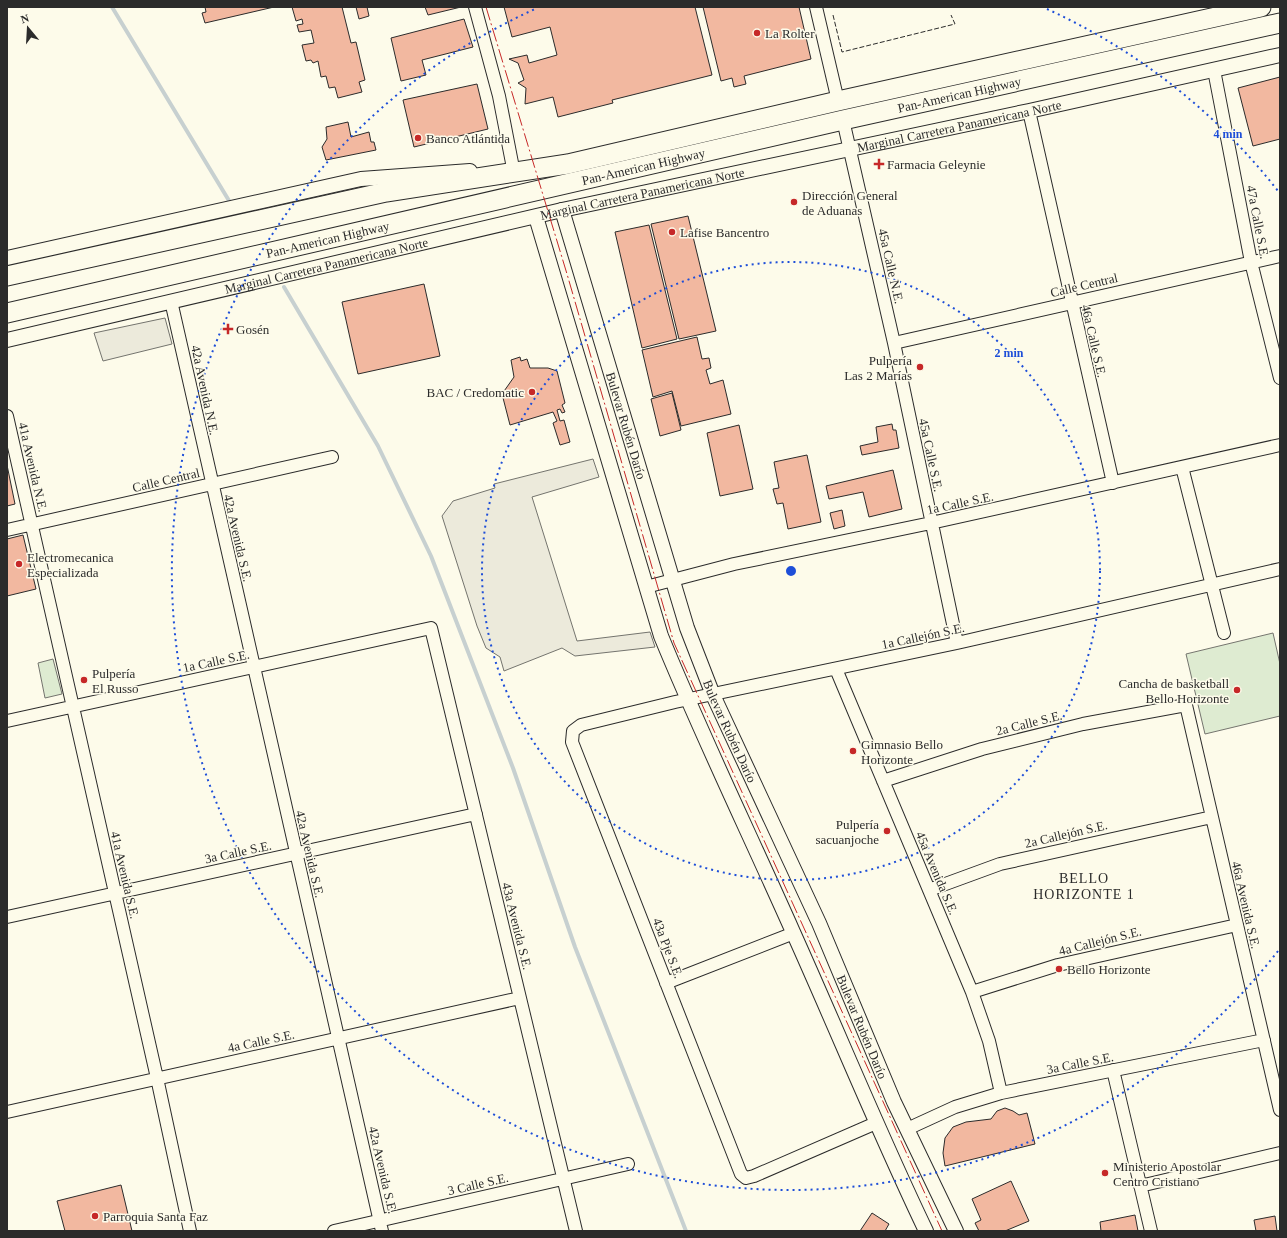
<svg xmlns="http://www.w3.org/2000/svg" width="1287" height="1238" viewBox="0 0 1287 1238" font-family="'Times New Roman',serif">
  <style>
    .green { fill: #deebd1; stroke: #74746e }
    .parking { fill: #eceadb; stroke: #74746e }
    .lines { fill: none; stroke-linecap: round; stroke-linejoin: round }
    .stream { stroke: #c7d0d0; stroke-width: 4 }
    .building { fill: #f2b8a0; stroke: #2b2b2b }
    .minor-casing { stroke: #2b2b2b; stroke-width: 14 }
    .tertiary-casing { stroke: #2b2b2b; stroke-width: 16 }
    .trunk-casing { stroke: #2b2b2b; stroke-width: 21 }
    .minor { stroke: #fdfbea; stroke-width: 12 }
    .tertiary { stroke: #fdfbea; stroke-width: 14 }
    .trunk { stroke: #fdfbea; stroke-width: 19 }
    .fence { stroke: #2b2b2b; stroke-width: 1; stroke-dasharray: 5 2; stroke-linecap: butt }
    .power { stroke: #c62828; stroke-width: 1; stroke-dasharray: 14 3 2 3; stroke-linecap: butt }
    .ring { fill: none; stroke: #1d4ed8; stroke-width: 2; stroke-dasharray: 2 4 }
    .poi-dot { fill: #c62828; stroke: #fdfbea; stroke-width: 1.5 }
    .labels { text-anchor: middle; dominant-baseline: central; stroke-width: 3; stroke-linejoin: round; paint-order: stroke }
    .poi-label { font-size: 13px; fill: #2b2b2b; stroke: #fdfbea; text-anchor: start }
    .street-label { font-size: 13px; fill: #2b2b2b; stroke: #fdfbea }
    .neighbourhood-label { font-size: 14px; letter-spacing: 1px; fill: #2b2b2b; stroke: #fdfbea }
    .centre { fill: #1d4ed8; stroke: #fdfbea; stroke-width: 2 }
    .ring-label { font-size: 12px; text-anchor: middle; font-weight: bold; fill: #1d4ed8; stroke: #fdfbea; stroke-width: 3; stroke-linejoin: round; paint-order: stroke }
  </style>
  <rect width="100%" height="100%" fill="#fdfbea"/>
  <!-- green -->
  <path class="green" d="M1273,633l7,31v52l-75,18 -19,-80z
    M53,659l9,35 -17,4 -7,-35z"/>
  <!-- parking -->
  <path class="parking" d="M165,318l7,26 -69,17 -9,-28z
    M593,459l6,18 -67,20 45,144 73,-9 5,15 -80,9 -13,-8 -58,23 -4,-14 -14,-9 -9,-22 -35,-110 11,-15 42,-13 -1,-4z"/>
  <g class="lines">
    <!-- stream -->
    <path class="stream" d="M112,7l119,197
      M284,287l94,159 53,110 82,212 62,179 111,284"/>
  </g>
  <!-- building -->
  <path class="building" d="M205,7h69l-69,16 -3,-10 4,-1z
    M292,7h50l9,36 5,-1 9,38 -6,2 3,10 -24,6 -3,-11 -6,1 -3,-12 -5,1 -3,-16 -5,2 -2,-3 -5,1 -4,-16 12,-2 -3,-13 -12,2 -2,-7 6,-1 -1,-5 -6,2z
    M356,7h11l2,9 -10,3z
    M425,7h36l-33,8z
    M504,7h191l17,68 -100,25 1,3 -55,14 -5,-20 -28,7 1,-16 -8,-5 6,-3 -6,-17 -9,-4 18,-4 2,8 28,-8 -7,-28 -38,10z
    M703,7h96l12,52 -67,17 2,8 -12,3 -2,-9 -11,3z
    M464,19l9,28 -51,13 4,15 -25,6 -10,-43z
    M1280,77v62l-27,7 -15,-58z
    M477,84l11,45 -74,18 -11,-47z
    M348,122l3,15 18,-5 2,10h3l2,8 -50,10 -4,-13 5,-8 -1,-12z
    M688,216l28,115 -37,8 -28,-115z
    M649,225l28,114 -35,9 -27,-116z
    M424,284l16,72 -82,18 -16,-72z
    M697,337l5,22 7,-1 2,10 -5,2 4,14 13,-4 8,34 -50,12 -9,-35 -19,6 -11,-47z
    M520,357l1,4 6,-2 3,9h18l9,3 8,32 -3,2 3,7 -3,1 -2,-4 -3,1 3,11 4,-1 6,22 -10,3 -7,-22 4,-2 -4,-9 -43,13 -8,-31 12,-17 -3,-17z
    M672,393l9,37 -21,6 -9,-37z
    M892,424l1,6h3l3,18 -37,7 -2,-9 18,-4 -2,-15z
    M739,425l14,64 -33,7 -13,-63z
    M807,455l14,67 -33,7 -5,-26 -6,1 -4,-15 6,-1 -5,-26z
    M7,465l8,39 -8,2z
    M893,470l9,39 -33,8 -6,-25 -34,7 -3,-13z
    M842,510l3,16 -11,3 -4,-16z
    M23,535l13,54 -29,7v-57z
    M1005,1108l8,3 6,4 8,-2 8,31 -90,22 -2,-13 2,-15 8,-11 13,-5 25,-3 6,-8z
    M1011,1181l18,40 -24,10h-26l-4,-8 6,-3 -9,-21z
    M121,1185l11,46h-67l-8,-30z
    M872,1213l17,11 -4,7h-25z
    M1135,1215l3,16h-37l-1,-9z
    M1275,1216l2,15h-21l-2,-11z"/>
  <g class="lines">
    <defs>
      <path id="minor" d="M475,7l24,89 14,72
        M816,7l22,94
        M1214,70l37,192 29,116
        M1029,111l84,372
        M843,120l51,223 63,300
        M171,301l211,930
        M894,343l386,-87
        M7,416l150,662 33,153
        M1182,467l42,166
        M7,530l325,-73
        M646,587l88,-23 197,-41 349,-78
        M836,669l136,323 17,49 12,52
        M7,721l424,-93 145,603
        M883,781l99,-32 101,-25 103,-19 94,405
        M929,890l71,-26 212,-47
        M7,917l469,-103
        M666,983l128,-50
        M972,992l86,-27 179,-40
        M1113,1070l38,161
        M7,1112l513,-114
        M876,1123l-122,53 -8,2 -5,-4 -169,-432 1,-11 8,-6 94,-23 282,-59 323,-74
        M907,1129l48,-22 46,-14 263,-53
        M1140,1186l140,-33
        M334,1231l294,-67"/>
      <g id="tertiary">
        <path id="s1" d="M562,210l125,418 26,67 106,228 75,179 62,129"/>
        <path d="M536,217l125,419c41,100 88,197 132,296 45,100 86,201 133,299"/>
        <path d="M7,258l354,-79 109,-8"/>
        <path id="s2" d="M7,340l555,-130 467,-99 251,-56"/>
      </g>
      <g id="trunk">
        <path d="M7,276l379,-84 182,-28 270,-63 423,-94"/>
        <path id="s3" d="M7,313l836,-193 437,-97"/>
      </g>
    </defs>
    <!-- minor casing -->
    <use href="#minor" class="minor-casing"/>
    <!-- tertiary casing -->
    <use href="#tertiary" class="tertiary-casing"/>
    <!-- trunk casing -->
    <use href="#trunk" class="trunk-casing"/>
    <!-- minor -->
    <use href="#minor" class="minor"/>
    <!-- tertiary -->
    <use href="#tertiary" class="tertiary"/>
    <!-- trunk -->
    <use href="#trunk" class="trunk"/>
    <!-- fence -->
    <path class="fence" d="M1025,7h3
      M833,15l9,37 113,-28 -4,-9"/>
    <!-- power -->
    <path class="power" d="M486,7l81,267 107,369 268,588"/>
  </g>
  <!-- distance rings -->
  <g class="ring">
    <circle cx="791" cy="571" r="309"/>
    <path d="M1278 951A618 618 0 1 1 535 9M1047 9A618 618 0 0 1 1278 191"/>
  </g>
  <!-- markers -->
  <g class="poi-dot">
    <circle cx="757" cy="33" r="4"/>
    <circle cx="418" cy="138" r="4"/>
    <path d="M877 158h4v4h4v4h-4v4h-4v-4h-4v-4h4z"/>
    <circle cx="794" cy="202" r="4"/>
    <circle cx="672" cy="232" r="4"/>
    <path d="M226 323h4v4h4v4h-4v4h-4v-4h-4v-4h4z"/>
    <circle cx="920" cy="367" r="4"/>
    <circle cx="532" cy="392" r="4"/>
    <circle cx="19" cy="564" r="4"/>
    <circle cx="84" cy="680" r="4"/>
    <circle cx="1237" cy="690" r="4"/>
    <circle cx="853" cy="751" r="4"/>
    <circle cx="887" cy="831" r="4"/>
    <circle cx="1059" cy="969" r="4"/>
    <circle cx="1105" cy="1173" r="4"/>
    <circle cx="95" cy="1216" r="4"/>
  </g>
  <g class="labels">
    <!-- poi labels -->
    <g class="poi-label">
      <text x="765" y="33">La Rolter</text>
      <text x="426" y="138">Banco Atlántida</text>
      <text x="887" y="164">Farmacia Geleynie</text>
      <text x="802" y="195">Dirección General<tspan x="802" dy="15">de Aduanas</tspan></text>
      <text x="680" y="232">Lafise Bancentro</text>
      <text x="236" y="329">Gosén</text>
      <text x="912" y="360" text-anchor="end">Pulpería<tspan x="912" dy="15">Las 2 Marías</tspan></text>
      <text x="524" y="392" text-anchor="end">BAC / Credomatic</text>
      <text x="27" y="557">Electromecanica<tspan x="27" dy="15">Especializada</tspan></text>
      <text x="92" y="673">Pulpería<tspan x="92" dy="15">El Russo</tspan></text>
      <text x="1229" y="683" text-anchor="end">Cancha de basketball<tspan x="1229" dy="15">Bello Horizonte</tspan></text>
      <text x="861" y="744">Gimnasio Bello<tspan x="861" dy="15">Horizonte</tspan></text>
      <text x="879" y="824" text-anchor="end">Pulpería<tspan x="879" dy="15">sacuanjoche</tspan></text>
      <text x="1067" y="969">Bello Horizonte</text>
      <text x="1113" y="1166">Ministerio Apostolar<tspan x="1113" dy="15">Centro Cristiano</tspan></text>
      <text x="103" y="1216">Parroquia Santa Faz</text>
    </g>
    <!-- street labels -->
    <g class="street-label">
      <text stroke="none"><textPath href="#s3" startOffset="977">Pan-American Highway</textPath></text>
      <text stroke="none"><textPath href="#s2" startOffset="976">Marginal Carretera Panamericana Norte</textPath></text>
      <text stroke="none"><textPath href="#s3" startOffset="653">Pan-American Highway</textPath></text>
      <text stroke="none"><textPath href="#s2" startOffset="652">Marginal Carretera Panamericana Norte</textPath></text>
      <text transform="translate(1258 222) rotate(79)">47a Calle S.E.</text>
      <text stroke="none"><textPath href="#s3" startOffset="329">Pan-American Highway</textPath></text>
      <text stroke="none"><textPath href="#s2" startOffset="328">Marginal Carretera Panamericana Norte</textPath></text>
      <text transform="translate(891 266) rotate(77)">45a Calle N.E.</text>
      <text transform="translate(1084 285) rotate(-13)">Calle Central</text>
      <text transform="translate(1094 341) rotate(77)">46a Calle S.E.</text>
      <text transform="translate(205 390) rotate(78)">42a Avenida N.E.</text>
      <text stroke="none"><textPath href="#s1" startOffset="225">Bulevar Rubén Darío</textPath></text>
      <text transform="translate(931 455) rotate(78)">45a Calle S.E.</text>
      <text transform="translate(33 467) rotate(77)">41a Avenida N.E.</text>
      <text transform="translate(166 480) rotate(-13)">Calle Central</text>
      <text transform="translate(960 503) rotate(-12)">1a Calle S.E.</text>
      <text transform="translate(238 538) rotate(77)">42a Avenida S.E.</text>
      <text transform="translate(923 636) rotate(-12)">1a Callejón S.E.</text>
      <text transform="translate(216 661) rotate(-12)">1a Calle S.E.</text>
      <text transform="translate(1029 723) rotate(-14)">2a Calle S.E.</text>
      <text stroke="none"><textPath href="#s1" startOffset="548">Bulevar Rubén Darío</textPath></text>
      <text transform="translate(1066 834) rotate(-13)">2a Callejón S.E.</text>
      <text transform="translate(238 852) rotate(-12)">3a Calle S.E.</text>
      <text transform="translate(310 854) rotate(77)">42a Avenida S.E.</text>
      <text transform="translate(937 873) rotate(67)">45a Avenida S.E.</text>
      <text transform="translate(125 875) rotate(77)">41a Avenida S.E.</text>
      <text transform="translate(1246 905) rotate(77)">46a Avenida S.E.</text>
      <text transform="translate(517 926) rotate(76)">43a Avenida S.E.</text>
      <text transform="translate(1100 941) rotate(-14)">4a Callejón S.E.</text>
      <text transform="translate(668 948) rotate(69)">43a Pje S.E.</text>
      <text stroke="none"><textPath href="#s1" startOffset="872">Bulevar Rubén Darío</textPath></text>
      <text transform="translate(261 1041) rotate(-12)">4a Calle S.E.</text>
      <text transform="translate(1080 1063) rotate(-11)">3a Calle S.E.</text>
      <text transform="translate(383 1170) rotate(77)">42a Avenida S.E.</text>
      <text transform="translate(478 1184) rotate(-13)">3 Calle S.E.</text>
    </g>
    <!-- neighbourhood labels -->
    <g class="neighbourhood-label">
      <text x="1084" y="878">BELLO<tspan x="1084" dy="16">HORIZONTE 1</tspan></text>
    </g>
  </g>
  <circle cx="791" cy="571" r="6" class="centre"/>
  <g class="ring-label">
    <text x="1228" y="138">4 min</text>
    <text x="1009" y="357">2 min</text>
  </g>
  <!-- border -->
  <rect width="1287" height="1238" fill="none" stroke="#2b2b2b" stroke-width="16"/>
  <!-- north arrow -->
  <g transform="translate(28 28) rotate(342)" stroke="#fdfbea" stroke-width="3" paint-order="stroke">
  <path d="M0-3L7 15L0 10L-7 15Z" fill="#2b2b2b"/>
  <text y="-6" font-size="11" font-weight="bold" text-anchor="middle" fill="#2b2b2b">N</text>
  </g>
</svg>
